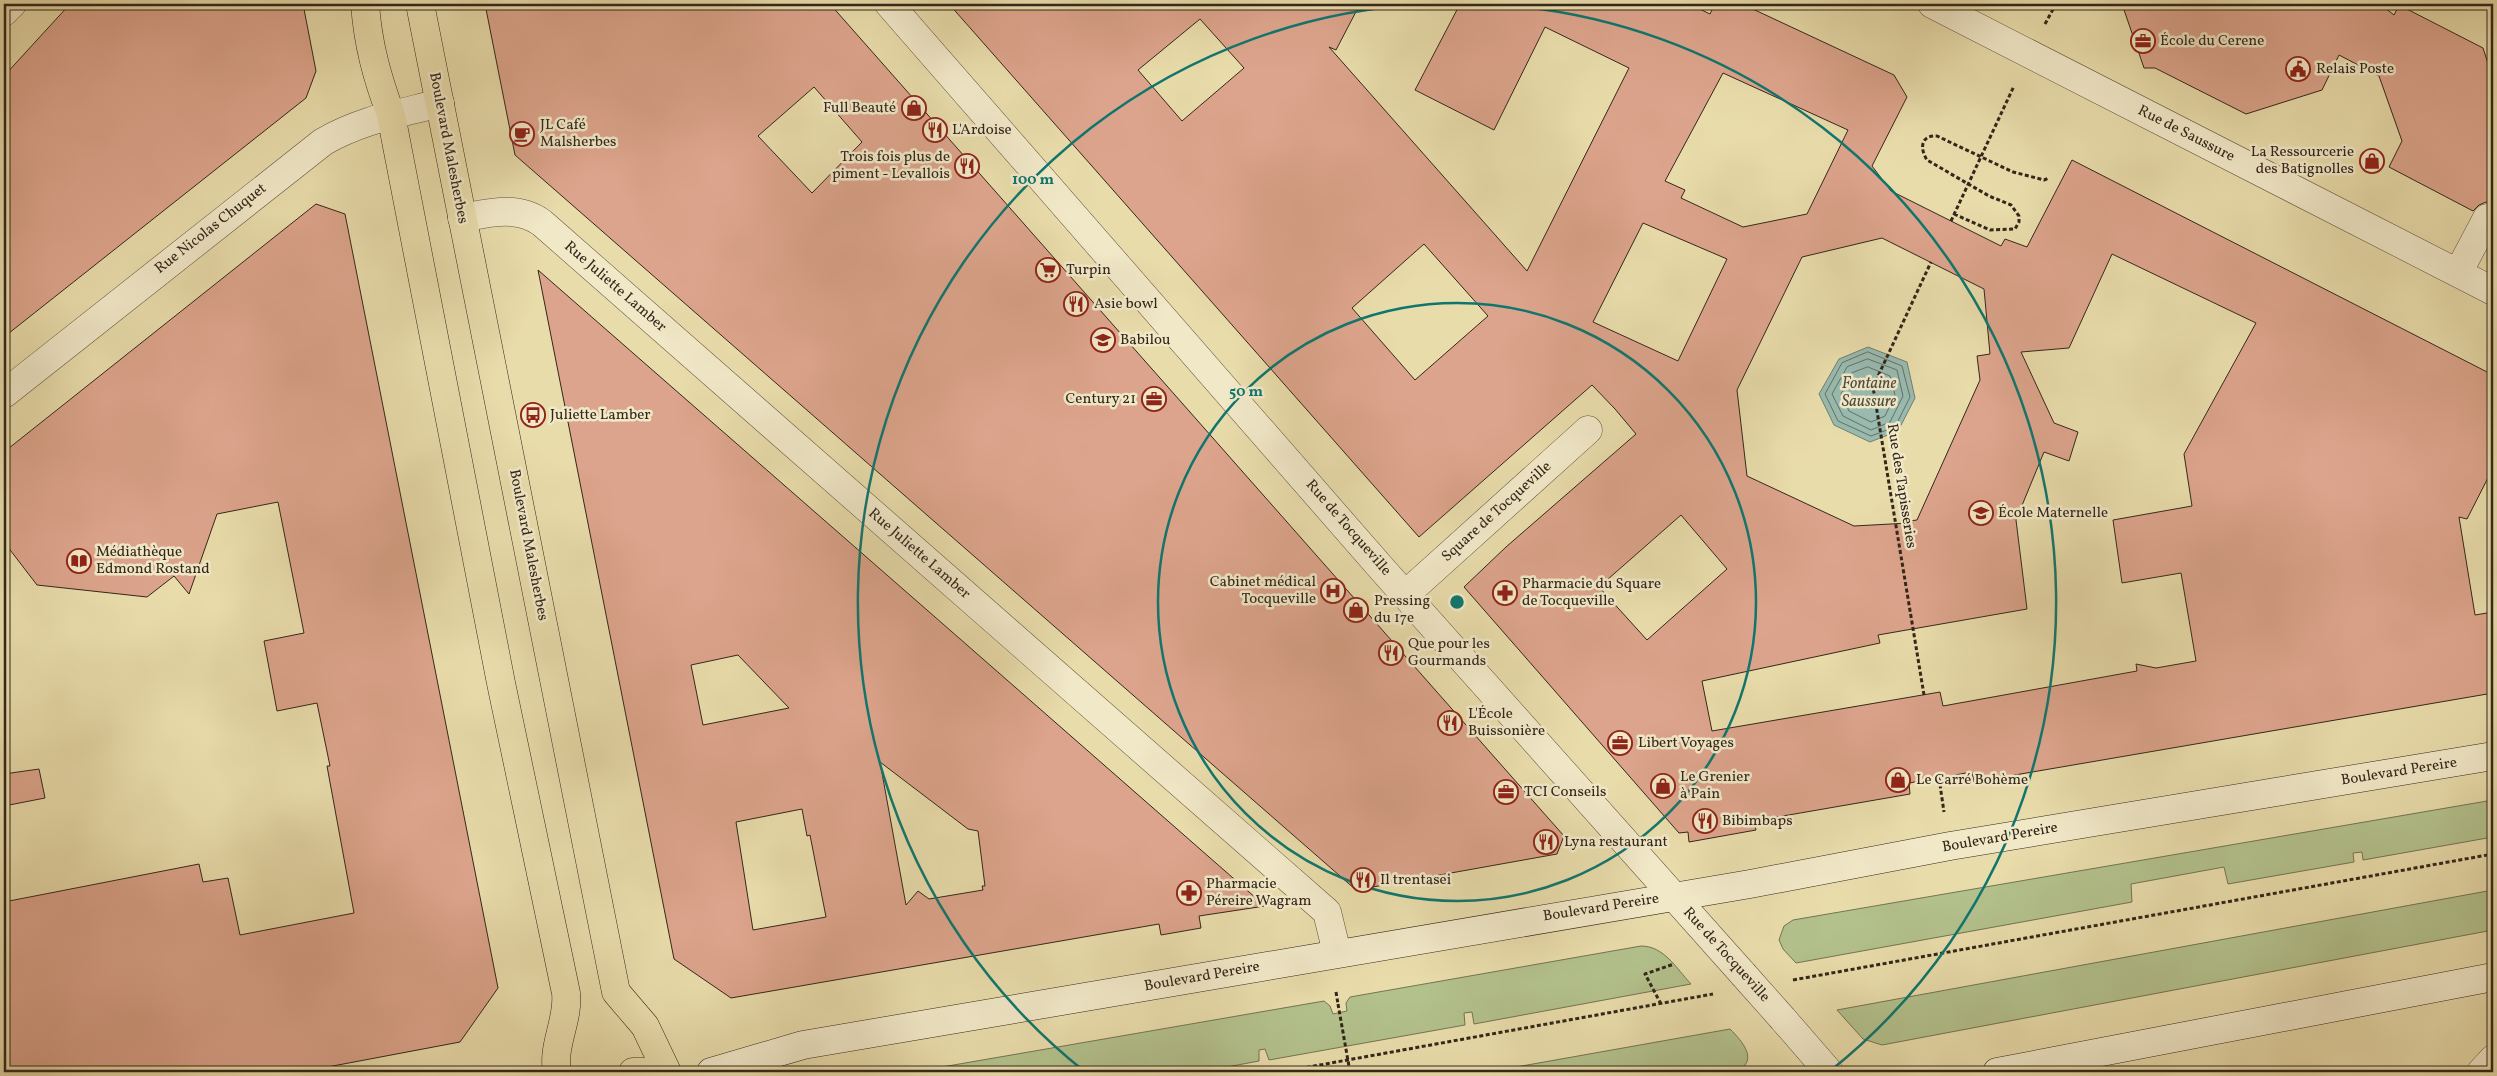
<svg xmlns="http://www.w3.org/2000/svg" width="2497" height="1076" viewBox="0 0 2497 1076" font-family="Vollkorn,serif">
  <style>
    .green { fill: #b3c18c; stroke: #737453 }
    .water { fill: #98baaf; stroke: #707f73 }
    .lines { fill: none; stroke-linecap: round; stroke-linejoin: round }
    .shore { stroke: #667064; stroke-width: 1 }
    .building { fill: #dca48c; stroke: #33271a; fill-rule: evenodd }
    .street-casing { stroke: #60543e; stroke-width: 29 }
    .secondary-casing { stroke: #33271a; stroke-width: 29 }
    .primary-casing { stroke: #33271a; stroke-width: 29 }
    .path { stroke: #33271a; stroke-width: 3; stroke-dasharray: 4 2.5; stroke-linecap: butt }
    .street { stroke: #f1e8c8; stroke-width: 28 }
    .secondary { stroke: #f1e8c8; stroke-width: 28 }
    .primary { stroke: #e9dcab; stroke-width: 28 }
    .street-bridge-casing { stroke: #60543e; stroke-width: 29; stroke-linecap: butt }
    .path-bridge { stroke: #33271a; stroke-width: 3; stroke-dasharray: 4 2.5; stroke-linecap: butt }
    .street-bridge { stroke: #f1e8c8; stroke-width: 28 }
    .ring { fill: none; stroke: #0f766e; stroke-width: 2.5 }
    .labels { text-anchor: middle; dominant-baseline: central; stroke-width: 5; stroke-linejoin: round; paint-order: stroke }
    .poi-label { font-size: 15px; fill: #33271a; stroke: #f1e8c8; text-anchor: start }
    .street-label { font-size: 15px; fill: #33271a; stroke: #f1e8c8 }
    .water-label { font-size: 16px; font-style: italic; fill: #4c4c3f; stroke: #f1e8c8 }
    .centre { fill: #0f766e; stroke: #f1e8c8; stroke-width: 2.5 }
    .ring-label { font-size: 15px; text-anchor: middle; font-weight: bold; fill: #0f766e; stroke: #f1e8c8; stroke-width: 5; stroke-linejoin: round; paint-order: stroke }
  </style>
  <rect width="100%" height="100%" fill="#e9dcab"/>
  <filter id="stains"><feTurbulence type="fractalNoise" baseFrequency=".004" numOctaves="4"/><feColorMatrix values="0 0 0 0 .2 0 0 0 0 .09 0 0 0 0 .02 0 0 0 .5 -.17"/></filter>
  <radialGradient id="worn" r=".72"><stop offset=".6" stop-color="#630" stop-opacity="0"/><stop offset="1" stop-color="#630" stop-opacity=".3"/></radialGradient>
  <!-- green -->
  <path class="green" d="M2493,800v37l-130,23 -1,-8 -9,1 1,9 -126,22 -4,-17 -93,17 1,18 -336,61 -13,-14 -4,-9 5,-14 9,-6z
    M2493,890v40l-611,115 -19,-6 -26,-29z
    M1641,946c23,0 35,22 50,38l-217,40 -2,-12 -8,1 1,12 -196,35 -4,-11 -6,1v11l-59,11h-287l411,-71 6,5 3,8 14,-3 -1,-8 4,-6z
    M1730,1029c12,12 31,33 4,43h-246z"/>
  <!-- water -->
  <path class="water" d="M1868,347l39,15 8,36 -17,33 -28,11 -36,-17 -15,-31 20,-35z"/>
  <g class="lines">
    <!-- shore -->
    <path class="shore" d="M1868,352l34,14 8,31 -15,30 -24,9 -33,-15 -13,-27 17,-31z
      M1868,359l29,11 6,26 -13,26 -19,8 -28,-14 -11,-22 15,-27z
      M1868,367l22,9 5,19 -10,21 -14,6 -22,-11 -8,-17 11,-21z"/>
  </g>
  <!-- building -->
  <path class="building" d="M70,4h233l13,67 -10,27 -302,239v-261z
    M485,4h345l734,832 -7,18 -201,36 -841,-735zM814,87l48,55 -50,51 -54,-57z
    M949,4h411l-24,46 -7,-3 198,224 102,-203 -84,-41 -51,103 -79,-40 45,-86h229l21,10 5,-10h27l152,71 13,22 -35,69 19,25 110,55 4,-7 22,8 45,-87 421,215v93l-26,51 -8,-2 16,98 18,-3v81l-519,89 -2,-10 -63,11 1,11 -156,27 2,9 -67,12 -1,-10 -9,1 -215,-246 42,-40 130,-113 -21,-25 -23,-24 -173,152zM1200,19l44,49 -62,53 -44,-51zM1723,73l125,57 -41,84 -64,13 -62,-29 4,-8 -20,-9zM1643,223l84,36 -49,102 -85,-39zM1882,238l102,51 6,65 -13,2 3,24 -63,140 -8,1v2l-55,3 -107,-50 -10,-86 65,-133zM1424,244l64,72 -73,64 -63,-72zM2112,254l144,69 -72,131 8,52 -79,14 9,63 59,-10 15,88 -40,7 -20,-4 1,7 -194,35 -3,-14 -228,39 -10,-50 178,-38 -2,-8 149,-26 -11,-89 28,-68 25,9 9,-29 -24,-9 -33,-71 48,-4zM1681,515l46,54 -80,71 -48,-53z
    M2122,4h258l14,11 5,-10 84,43 10,31v125l-7,-2 -7,3 -6,6 -84,-44 13,-26 -23,-65 -40,-21 -17,35 -76,24 -91,-46h-11z
    M316,204l29,10 153,774 -38,54 -159,30h-297v-170l195,-38 4,18 25,-4 12,57 114,-22 -27,-147h3l-13,-63 -40,8 -13,-70 40,-8 -26,-131 -61,12 -28,80 -15,-18 -27,21 -110,-12 -33,-43v-90z
    M538,270l421,368 306,268 -66,10 2,12 -40,7 -2,-11 -428,74 -57,-39zM738,655l51,53 -86,17 -12,-60zM880,762l88,67 10,2 7,55h-3l1,4 -54,9 -11,-8 -12,14zM802,809l5,27 3,-1 16,82 -73,13 -17,-108z
    M39,769l6,29 -41,8v-32z"/>
  <g class="lines">
    <defs>
      <path id="street" d="M889,4l493,565 361,405
        M1932,4l561,287
        M4,12l8,-8
        M462,218c27,-5 56,-13 80,5l785,689 10,41
        M2458,273l29,-55
        M4,394l319,-252c38,-22 75,-28 117,-39
        M1406,594l182,-164
        M1783,1019l46,53
        M2481,1072l12,-13"/>
      <path id="secondary" d="M711,1072l92,-27 947,-161 200,-38 543,-90
        M1997,1072l496,-95"/>
      <path id="primary" d="M365,4c3,41 12,73 26,111l110,568 65,310c3,27 -14,52 -9,79
        M420,4l196,988 29,34 22,46
        M633,1072h27"/>
    </defs>
    <!-- street casing -->
    <use href="#street" class="street-casing"/>
    <!-- secondary casing -->
    <use href="#secondary" class="secondary-casing"/>
    <!-- primary casing -->
    <use href="#primary" class="primary-casing"/>
    <!-- path -->
    <path class="path" d="M2045,24l11,-20
      M1954,214l36,16 25,-1 4,-7v-6l-8,-11 -22,-9 -62,-36c-7,-11 -7,-25 10,-24l76,36 31,8 5,-2
      M1951,221l63,-135
      M1924,695l-51,-308 58,-125
      M1939,778l5,34
      M1793,980l700,-126
      M1336,992l2,12
      M1661,1004l-16,-30 29,-10
      M1281,1072l432,-78"/>
    <!-- street -->
    <use href="#street" class="street"/>
    <!-- secondary -->
    <use href="#secondary" class="secondary"/>
    <!-- primary -->
    <use href="#primary" class="primary"/>
    <defs>
      <path id="street-bridge" d="M1743,974l40,45"/>
    </defs>
    <!-- street-bridge casing -->
    <use href="#street-bridge" class="street-bridge-casing"/>
    <!-- path-bridge -->
    <path class="path-bridge" d="M1338,1004l12,68"/>
    <!-- street-bridge -->
    <use href="#street-bridge" class="street-bridge"/>
  </g>
  <!-- distance rings -->
  <g class="ring">
    <circle cx="1457" cy="602" r="299"/>
    <path d="M1084 1071A599 599 0 0 1 1426 4M1488 4A599 599 0 0 1 1830 1071"/>
  </g>
  <!-- icons -->
  <defs>
    <symbol id="office-ring" viewBox="-11 -11 22 22"><circle r="9.5" fill="#f1e8c8" stroke="#8f2418" stroke-width="1.5"/><path d="M-6-3h4V-5.5h4V-3h4V5H-6ZM-1-4.5V-3h2v-1.5ZM-6 0V1H6V0Z" fill="#8f2418"/></symbol>
    <symbol id="civic-ring" viewBox="-11 -11 22 22"><circle r="9.5" fill="#f1e8c8" stroke="#8f2418" stroke-width="1.5"/><path d="M-.6-6.5H3V-4.5H.6V-3L4-1V1h2V6H-6V1h2V-1L-.6-3ZM-1.2 2.5V6h2.4V2.5Z" fill="#8f2418"/></symbol>
    <symbol id="shop-ring" viewBox="-11 -11 22 22"><circle r="9.5" fill="#f1e8c8" stroke="#8f2418" stroke-width="1.5"/><path d="M-5-2.5h2.3a2.7 3.5 0 0 1 5.4 0H5L5.5 6h-11ZM-1.5-2.5h3a1.5 2.3 0 0 0-3 0Z" fill="#8f2418"/></symbol>
    <symbol id="restaurant-ring" viewBox="-11 -11 22 22"><circle r="9.5" fill="#f1e8c8" stroke="#8f2418" stroke-width="1.5"/><path d="M-5-6h1v4h1v-4h1v4h1v-4h1v5L-1.5 .5V6h-2V.5L-5-1ZM5-6V6H3V1.5H1.5Q1.5-4 5-6Z" fill="#8f2418"/></symbol>
    <symbol id="cafe-ring" viewBox="-11 -11 22 22"><circle r="9.5" fill="#f1e8c8" stroke="#8f2418" stroke-width="1.5"/><path d="M-5.5-4.5H6V0H3Q3 3.5 0 3.5H-2.5Q-5.5 3.5-5.5 0ZM3-3.2v2h1.7v-2ZM-6 4.5H4V6H-6Z" fill="#8f2418"/></symbol>
    <symbol id="supermarket-ring" viewBox="-11 -11 22 22"><circle r="9.5" fill="#f1e8c8" stroke="#8f2418" stroke-width="1.5"/><path d="M-6-5.5h2.5l.6 2H6L4.5 2H-2.5L-4.4-4H-6ZM-1.5 3.2a1.3 1.3 0 1 0 .1 0ZM3 3.2a1.3 1.3 0 1 0 .1 0Z" fill="#8f2418"/></symbol>
    <symbol id="school-ring" viewBox="-11 -11 22 22"><circle r="9.5" fill="#f1e8c8" stroke="#8f2418" stroke-width="1.5"/><path d="M0-5L7-2L0 1L-7-2ZM-4 1L0 2.5L4 1V4Q0 6-4 4Z" fill="#8f2418"/></symbol>
    <symbol id="bus-ring" viewBox="-11 -11 22 22"><circle r="9.5" fill="#f1e8c8" stroke="#8f2418" stroke-width="1.5"/><path d="M-5-6H5V4H4V6H2V4H-2V6H-4V4H-5ZM-3.5-4V0h7V-4ZM-3.5 1.2v1.5H-2V1.2ZM2 1.2v1.5H3.5V1.2Z" fill="#8f2418"/></symbol>
    <symbol id="library-ring" viewBox="-11 -11 22 22"><circle r="9.5" fill="#f1e8c8" stroke="#8f2418" stroke-width="1.5"/><path d="M-6-4Q-3-5.5-.7-3.5V5Q-3 3-6 4ZM6-4Q3-5.5 .7-3.5V5Q3 3 6 4Z" fill="#8f2418"/></symbol>
    <symbol id="hospital-ring" viewBox="-11 -11 22 22"><circle r="9.5" fill="#f1e8c8" stroke="#8f2418" stroke-width="1.5"/><path d="M-5-5h3v3.5h4V-5h3V5h-3V1.5h-4V5h-3Z" fill="#8f2418"/></symbol>
    <symbol id="pharmacy-ring" viewBox="-11 -11 22 22"><circle r="9.5" fill="#f1e8c8" stroke="#8f2418" stroke-width="1.5"/><path d="M-2-6h4v4h4v4h-4v4h-4v-4h-4v-4h4Z" fill="#8f2418"/></symbol>
  </defs>
  <g fill-rule="evenodd">
    <use href="#office-ring" x="2129" y="27" width="28" height="28"/>
    <use href="#civic-ring" x="2284" y="55" width="28" height="28"/>
    <use href="#shop-ring" x="900" y="94" width="28" height="28"/>
    <use href="#restaurant-ring" x="921" y="116" width="28" height="28"/>
    <use href="#cafe-ring" x="508" y="120" width="28" height="28"/>
    <use href="#shop-ring" x="2358" y="147" width="28" height="28"/>
    <use href="#restaurant-ring" x="953" y="152" width="28" height="28"/>
    <use href="#supermarket-ring" x="1034" y="256" width="28" height="28"/>
    <use href="#restaurant-ring" x="1062" y="290" width="28" height="28"/>
    <use href="#school-ring" x="1089" y="326" width="28" height="28"/>
    <use href="#office-ring" x="1140" y="385" width="28" height="28"/>
    <use href="#bus-ring" x="519" y="401" width="28" height="28"/>
    <use href="#school-ring" x="1967" y="499" width="28" height="28"/>
    <use href="#library-ring" x="65" y="547" width="28" height="28"/>
    <use href="#hospital-ring" x="1319" y="577" width="28" height="28"/>
    <use href="#pharmacy-ring" x="1491" y="579" width="28" height="28"/>
    <use href="#shop-ring" x="1342" y="596" width="28" height="28"/>
    <use href="#restaurant-ring" x="1377" y="639" width="28" height="28"/>
    <use href="#restaurant-ring" x="1436" y="709" width="28" height="28"/>
    <use href="#office-ring" x="1606" y="729" width="28" height="28"/>
    <use href="#shop-ring" x="1884" y="766" width="28" height="28"/>
    <use href="#shop-ring" x="1649" y="772" width="28" height="28"/>
    <use href="#office-ring" x="1492" y="778" width="28" height="28"/>
    <use href="#restaurant-ring" x="1691" y="807" width="28" height="28"/>
    <use href="#restaurant-ring" x="1532" y="828" width="28" height="28"/>
    <use href="#restaurant-ring" x="1349" y="866" width="28" height="28"/>
    <use href="#pharmacy-ring" x="1175" y="879" width="28" height="28"/>
  </g>
  <g class="labels">
    <!-- poi labels -->
    <g class="poi-label">
      <text x="2160" y="41">École du Cerene</text>
      <text x="2316" y="69">Relais Poste</text>
      <text x="896" y="108" text-anchor="end">Full Beauté</text>
      <text x="540" y="125">JL Café<tspan x="540" dy="17">Malsherbes</tspan></text>
      <text x="952" y="130">L'Ardoise</text>
      <text x="2354" y="152" text-anchor="end">La Ressourcerie<tspan x="2354" dy="17">des Batignolles</tspan></text>
      <text x="950" y="157" text-anchor="end">Trois fois plus de<tspan x="950" dy="17">piment - Levallois</tspan></text>
      <text x="1066" y="270">Turpin</text>
      <text x="1094" y="304">Asie bowl</text>
      <text x="1120" y="340">Babilou</text>
      <text x="1136" y="399" text-anchor="end">Century 21</text>
      <text x="550" y="415">Juliette Lamber</text>
      <text x="1998" y="513">École Maternelle</text>
      <text x="96" y="552">Médiathèque<tspan x="96" dy="17">Edmond Rostand</tspan></text>
      <text x="1316" y="582" text-anchor="end">Cabinet médical<tspan x="1316" dy="17">Tocqueville</tspan></text>
      <text x="1522" y="584">Pharmacie du Square<tspan x="1522" dy="17">de Tocqueville</tspan></text>
      <text x="1374" y="601">Pressing<tspan x="1374" dy="17">du 17e</tspan></text>
      <text x="1408" y="644">Que pour les<tspan x="1408" dy="17">Gourmands</tspan></text>
      <text x="1468" y="714">L'École<tspan x="1468" dy="17">Buissonière</tspan></text>
      <text x="1638" y="743">Libert Voyages</text>
      <text x="1680" y="777">Le Grenier<tspan x="1680" dy="17">à Pain</tspan></text>
      <text x="1916" y="780">Le Carré Bohème</text>
      <text x="1524" y="792">TCI Conseils</text>
      <text x="1722" y="821">Bibimbaps</text>
      <text x="1564" y="842">Lyna restaurant</text>
      <text x="1380" y="880">Il trentasei</text>
      <text x="1206" y="884">Pharmacie<tspan x="1206" dy="17">Péreire Wagram</tspan></text>
    </g>
    <!-- street labels -->
    <g class="street-label">
      <text transform="translate(2186 134) rotate(27)">Rue de Saussure</text>
      <text transform="translate(448 148) rotate(79)">Boulevard Malesherbes</text>
      <text transform="translate(211 229) rotate(-38)">Rue Nicolas Chuquet</text>
      <text transform="translate(615 287) rotate(41)">Rue Juliette Lamber</text>
      <text transform="translate(1901 486) rotate(81)">Rue des Tapisseries</text>
      <text transform="translate(1497 512) rotate(-42)">Square de Tocqueville</text>
      <text transform="translate(1348 528) rotate(49)">Rue de Tocqueville</text>
      <text transform="translate(528 545) rotate(79)">Boulevard Malesherbes</text>
      <text transform="translate(919 554) rotate(41)">Rue Juliette Lamber</text>
      <text transform="translate(2399 772) rotate(-9)">Boulevard Pereire</text>
      <text transform="translate(2000 838) rotate(-10)">Boulevard Pereire</text>
      <text transform="translate(1601 908) rotate(-9)">Boulevard Pereire</text>
      <text transform="translate(1726 955) rotate(48)">Rue de Tocqueville</text>
      <text transform="translate(1202 977) rotate(-10)">Boulevard Pereire</text>
    </g>
    <!-- water labels -->
    <g class="water-label">
      <text x="1869" y="384">Fontaine<tspan x="1869" dy="18">Saussure</tspan></text>
    </g>
  </g>
  <circle cx="1457" cy="602" r="8" class="centre"/>
  <g class="ring-label">
    <text x="1033" y="184">100 m</text>
    <text x="1246" y="396">50 m</text>
  </g>
  <!-- margin -->
  <rect width="2497" height="1076" fill="none" stroke="#e9dcab" stroke-width="20"/>
  <rect x="5" y="5" width="2487" height="1066" fill="none" stroke="#33271a" stroke-width="2.5"/>
  <rect x="10" y="10" width="2477" height="1056" fill="none" stroke="#33271a"/>
  <rect width="100%" height="100%" filter="url(#stains)"/>
  <rect width="100%" height="100%" fill="url(#worn)"/>
</svg>
